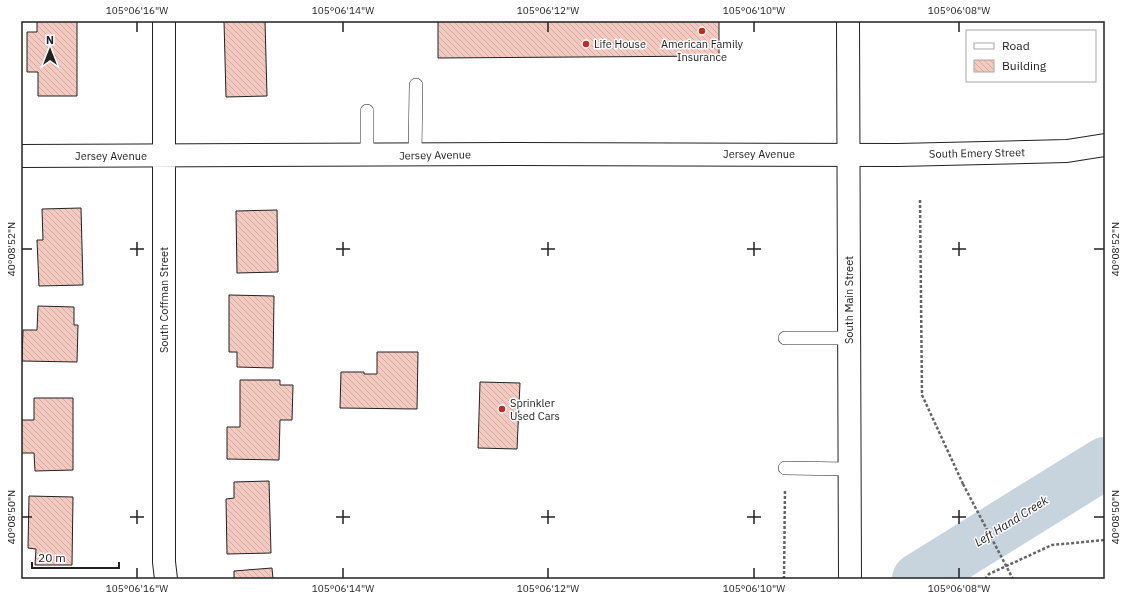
<svg xmlns="http://www.w3.org/2000/svg" width="1126" height="600" viewBox="0 0 1126 600" font-family="'IBM Plex Sans',sans-serif">
  <style>
    .lines { fill: none; stroke-linecap: round; stroke-linejoin: round }
    .river { stroke: #c7d3dd; stroke-width: 52 }
    .building { fill: url(#building-back-hatch); stroke: #222 }
    .lane-casing { stroke: #222; stroke-width: 14 }
    .street-casing { stroke: #222; stroke-width: 24 }
    .primary-casing { stroke: #222; stroke-width: 24 }
    .path { stroke: #646464; stroke-width: 2.5; stroke-dasharray: 3 2; stroke-linecap: butt }
    .lane { stroke: #fff; stroke-width: 13 }
    .street { stroke: #fff; stroke-width: 22 }
    .primary { stroke: #fff; stroke-width: 22 }
    .path-bridge { stroke: #646464; stroke-width: 2.5; stroke-dasharray: 3 2; stroke-linecap: butt }
    .ticks { fill: none; stroke: #222; stroke-width: 1.5 }
    .poi-dot { fill: #c62828; stroke: #fff; stroke-width: 1.5 }
    .labels { text-anchor: middle; dominant-baseline: central; stroke-width: 3; stroke-linejoin: round; paint-order: stroke }
    .poi-label { font-size: 11px; fill: #222; stroke: #fff; text-anchor: start }
    .street-label { font-size: 11px; fill: #222; stroke: #fff }
    .water-label { font-size: 12px; font-style: italic; fill: #222; stroke: #fff }
    .neatline { fill: none; stroke: #222; stroke-width: 1.5 }
    .ticks-label { font-size: 10px; text-anchor: middle; fill: #222 }
  </style>
  <defs>
    <pattern id="building-back-hatch" width="6" height="6" patternUnits="userSpaceOnUse"><rect width="6" height="6" fill="#f3c9c0"/><path d="M-1 5l2 2M0 0l6 6M5-1l2 2" fill="none" stroke="#d0aca5"/></pattern>
  </defs>
  <rect width="100%" height="100%" fill="#fff"/>
  <g class="lines">
    <!-- river -->
    <path class="river" d="M918,579l187,-116"/>
  </g>
  <!-- building -->
  <path class="building" d="M37,21h40v75h-39v-24h-11v-40h10z
    M224,21h41l2,75 -41,1z
    M438,21h281v35l-281,2z
    M81,208l2,77 -44,1 -2,-46h6l-1,-31z
    M277,210l1,62 -41,1 -1,-62z
    M229,295l45,1 -1,72 -36,-1v-15h-8z
    M38,306l36,1v18h4l-1,37 -55,-1 1,-31h14z
    M377,352h41l-1,57 -77,-1 1,-36h23v2h13z
    M240,380h40v5h13l-1,35h-12l-1,40 -52,-1v-32h13z
    M480,382l40,1 -3,66 -39,-1z
    M34,398h39v72l-38,1 -1,-18h-13v-33h13z
    M269,481l2,72 -44,1 -1,-55 8,-1v-16z
    M29,496l44,1 -1,68h-37l1,-16 -8,-1z
    M272,568l1,11h-39v-8z"/>
  <g class="lines">
    <defs>
      <path id="lane" d="M367,111v44
        M415,155l1,-70
        M785,338h64
        M785,468l64,1"/>
      <path id="street" d="M164,21v541l2,17
        M21,156l493,-2 384,1 169,-4 38,-6"/>
      <path id="primary" d="M848,21l2,558"/>
    </defs>
    <!-- lane casing -->
    <use href="#lane" class="lane-casing"/>
    <!-- street casing -->
    <use href="#street" class="street-casing"/>
    <!-- primary casing -->
    <use href="#primary" class="primary-casing"/>
    <!-- path -->
    <path class="path" d="M920,200l2,195 41,89
      M784,579l1,-89
      M985,579l4,-5 63,-29 53,-5"/>
    <!-- lane -->
    <use href="#lane" class="lane"/>
    <!-- street -->
    <use href="#street" class="street"/>
    <!-- primary -->
    <use href="#primary" class="primary"/>
    <!-- path-bridge -->
    <path class="path-bridge" d="M963,484l50,95"/>
  </g>
  <!-- ticks -->
  <path class="ticks" d="M137,22v10M343,22v10M548,22v10M754,22v10M959,22v10M137,242v14M343,242v14M548,242v14M754,242v14M959,242v14M22,249h10M130,249h14M336,249h14M541,249h14M747,249h14M952,249h14M1094,249h10M137,510v14M343,510v14M548,510v14M754,510v14M959,510v14M22,517h10M130,517h14M336,517h14M541,517h14M747,517h14M952,517h14M1094,517h10M137,568v10M343,568v10M548,568v10M754,568v10M959,568v10"/>
  <!-- markers -->
  <g class="poi-dot">
    <circle cx="702" cy="31" r="4"/>
    <circle cx="586" cy="44" r="4"/>
    <circle cx="502" cy="409" r="4"/>
  </g>
  <g class="labels">
    <!-- poi labels -->
    <g class="poi-label">
      <text x="594" y="44">Life House</text>
      <text x="702" y="44" text-anchor="middle">American Family<tspan x="702" dy="13">Insurance</tspan></text>
      <text x="510" y="403">Sprinkler<tspan x="510" dy="13">Used Cars</tspan></text>
    </g>
    <!-- street labels -->
    <g class="street-label">
      <text transform="translate(977 153) rotate(-1)">South Emery Street</text>
      <text x="759" y="154">Jersey Avenue</text>
      <text transform="translate(435 155) rotate(-1)">Jersey Avenue</text>
      <text x="111" y="156">Jersey Avenue</text>
      <text transform="translate(164 300) rotate(-90)">South Coffman Street</text>
      <text transform="translate(849 300) rotate(-90)">South Main Street</text>
    </g>
    <!-- water labels -->
    <g class="water-label">
      <text transform="translate(1011 521) rotate(-32)">Left Hand Creek</text>
    </g>
  </g>
  <!-- border -->
  <rect width="1126" height="600" fill="none" stroke="#ffffff" stroke-width="44"/>
  <!-- legend -->
  <rect x="966" y="30" width="130" height="52" fill="#ffffff" stroke="#a7a7a7"/>
  <rect x="974" y="43" width="20" height="6" fill="#ffffff" stroke="#a7a7a7"/>
  <text x="1002" y="50" font-size="12" fill="#222222">Road</text>
  <rect x="974" y="60" width="20" height="12" fill="url(#building-back-hatch)" stroke="#a7a7a7"/>
  <text x="1002" y="70" font-size="12" fill="#222222">Building</text>
  <!-- north arrow -->
  <g transform="translate(50 50)" stroke="#ffffff" stroke-width="3" paint-order="stroke">
  <path d="M0-3L7 15L0 10L-7 15Z" fill="#222222"/>
  <text y="-6" font-size="11" font-weight="bold" text-anchor="middle" fill="#222222">N</text>
  </g>
  <!-- scale -->
  <path d="M32 562v6h87v-6" fill="none" stroke="#222222" stroke-width="2"/>
  <text x="38" y="562" font-size="12" fill="#222222" stroke="#ffffff" stroke-width="3" paint-order="stroke">20 m</text>
  <rect x="22" y="22" width="1082" height="556" class="neatline"/>
  <g class="ticks-label">
    <text x="137" y="14">105°06'16"W</text>
    <text x="343" y="14">105°06'14"W</text>
    <text x="548" y="14">105°06'12"W</text>
    <text x="754" y="14">105°06'10"W</text>
    <text x="959" y="14">105°06'08"W</text>
    <text transform="translate(11 249) rotate(-90)" y="4">40°08'52"N</text>
    <text transform="translate(1115 249) rotate(-90)" y="4">40°08'52"N</text>
    <text transform="translate(11 517) rotate(-90)" y="4">40°08'50"N</text>
    <text transform="translate(1115 517) rotate(-90)" y="4">40°08'50"N</text>
    <text x="137" y="592">105°06'16"W</text>
    <text x="343" y="592">105°06'14"W</text>
    <text x="548" y="592">105°06'12"W</text>
    <text x="754" y="592">105°06'10"W</text>
    <text x="959" y="592">105°06'08"W</text>
  </g>
</svg>
